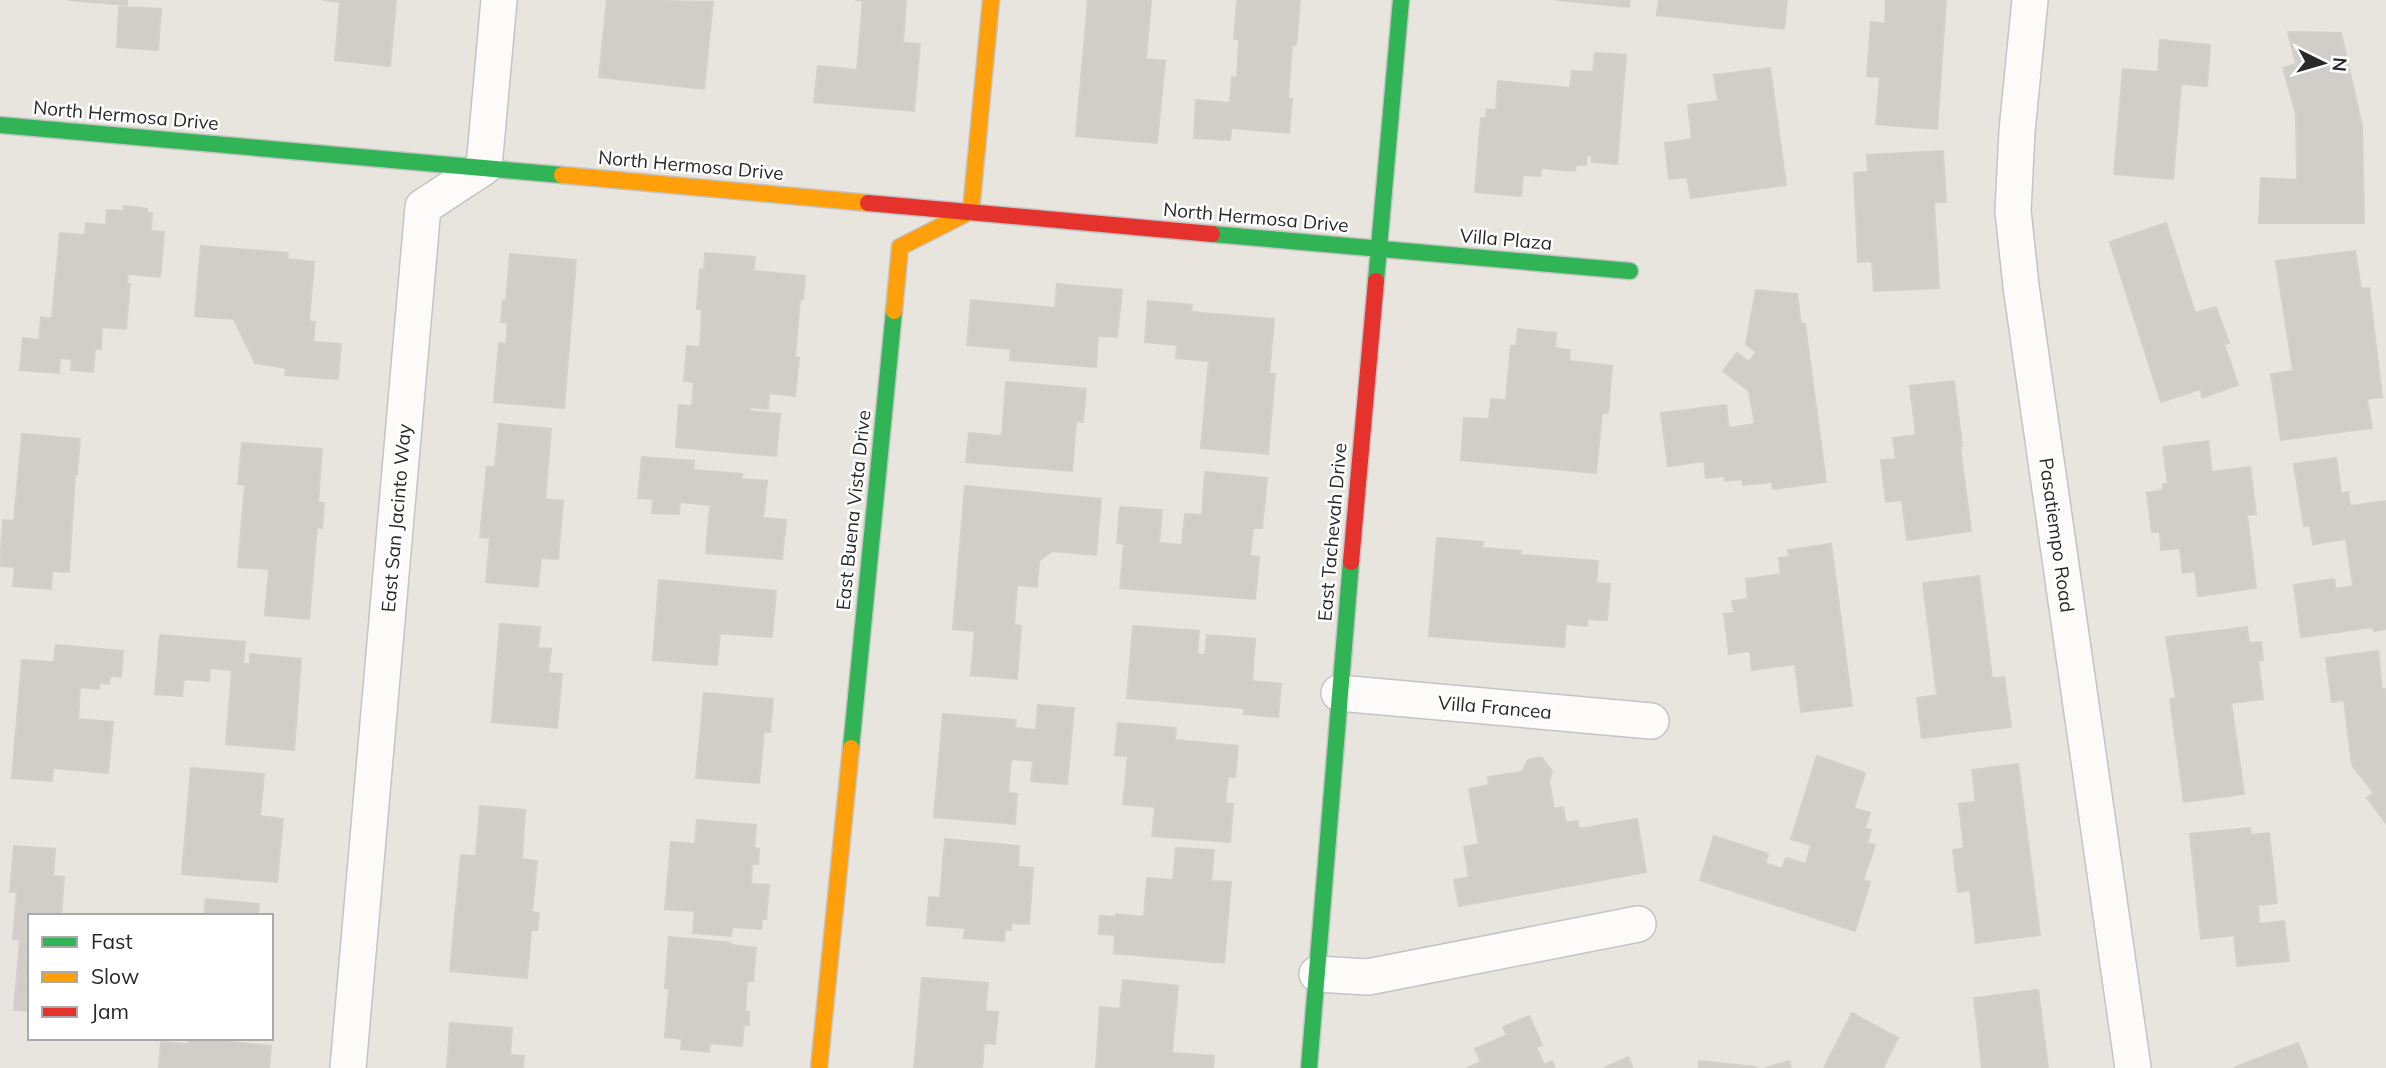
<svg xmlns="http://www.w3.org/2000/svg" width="2386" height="1068" viewBox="0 0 2386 1068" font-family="Mulish,sans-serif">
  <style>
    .building { fill: #d1ceca; stroke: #d3d0cb; stroke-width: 2 }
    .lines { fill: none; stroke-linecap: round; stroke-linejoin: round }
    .street-casing { stroke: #c5c4c4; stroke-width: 38 }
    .fast-casing { stroke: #c5c4c4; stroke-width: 19 }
    .slow-casing { stroke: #c5c4c4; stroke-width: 19 }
    .jam-casing { stroke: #c5c4c4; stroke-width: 19 }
    .street { stroke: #fcfbfa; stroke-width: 35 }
    .fast { stroke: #30b455; stroke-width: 16 }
    .slow { stroke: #ff9f0a; stroke-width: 16 }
    .jam { stroke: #e5322d; stroke-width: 16 }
    .labels { text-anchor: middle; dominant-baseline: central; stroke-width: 5; stroke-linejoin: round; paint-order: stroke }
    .street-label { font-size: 19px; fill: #292929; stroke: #fff }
  </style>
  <rect width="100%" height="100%" fill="#e8e5df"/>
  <!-- building -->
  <path class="building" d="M68,0h59v5z
    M323,0h73l-6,66 -55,-6 5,-58z
    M607,0l106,2 -9,87 -105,-12z
    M855,0h51l-3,43 17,1 -6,67 -100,-9 4,-36 39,4 6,-69z
    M1088,0h63l-5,59 19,2 -8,82 -81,-7z
    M1237,0h63l-4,45h-4l-4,54h4l-3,34 -58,-5 -1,12 -36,-2 2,-38 34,3 2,-26 5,1 2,-39h-5z
    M1557,0h73l-1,7z
    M1659,0h128l-3,29 -127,-14z
    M1886,0h60l-9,129 -61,-5 4,-47 -13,-1 4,-54 14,2z
    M119,7l42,2 -3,41 -41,-3z
    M2288,32l53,1 21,93 2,97h-105l2,-45 36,2 -1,-66 -13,-46 13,-4z
    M2160,40l50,5 -3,41 -26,-2 -8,95 -59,-5 9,-105 35,3z
    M1595,53l31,2 -9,109 -25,-2v-7h-5l-1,10h-10l-1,6 -34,-3 -1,8 -17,-1 -2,21 -46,-4 6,-74h5l1,-9 9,1 2,-29 72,7 2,-17 21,1z
    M1770,68l16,117 -95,13 -4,-21 -18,2 -4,-36 27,-4 -4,-34 30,-4 -4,-26z
    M1943,151l3,51h-12l5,86 -65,3 -2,-30 -14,1 -4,-89 14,-1 -1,-17z
    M124,206l23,3v4h5l-1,18 13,1 -4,45 -32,-3 -1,10h3l-4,45 -24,-2 -1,22h-6l-2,23 -22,-2 1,-11 -12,-1 -1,15 -39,-3 3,-32 16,2 2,-23 11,1 8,-85 25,2 1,-12 20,2 1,-15 17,1z
    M2166,223l29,90 21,-6 13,36 -5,1 14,41 -36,13 -1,-9 -40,13 -51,-160z
    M201,246l87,7 -1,6 27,3 -5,59 6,1 -2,20 28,2 -3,35 -53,-4 1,-7 -31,-5 -21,-44 -39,-3z
    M2355,251l6,38 8,-1 13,109 -15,2 5,29 -91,12 -10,-66 22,-3 -17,-110z
    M705,253l50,4 -1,14 51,5 -2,23h-3l-5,58 4,1 -4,38 -26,-3 -1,16 -18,-2v4l30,3 -4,42 -100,-9 3,-42 13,1 2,-24 -10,-1 3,-35 13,1 2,-38h-5l3,-40 4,1z
    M510,254l66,6 -12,148 -70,-6 5,-59 7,1 2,-21 -7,-1 2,-21h3z
    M1057,284l65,6 -5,47 -19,-1 -2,31 -86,-7 1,-11 -44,-4 4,-45 84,8z
    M1756,290l41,4 4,30h4l21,158 -53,7 -1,-7 -29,3 -1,-6 -17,2 -1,-5 -18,2 -2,-17 -36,5 -7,-53 65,-8 3,23 26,-4 -6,-33 -26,-20 14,-18 12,9 7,-10 -10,-8z
    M1148,301l44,4 -1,7 83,7 -5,55h6l-7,80 -67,-6 8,-87 -33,-3 1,-13 -32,-3z
    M1518,329l38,4 -1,15 15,2 -1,11 43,5 -4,47h-6l-6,60 -135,-13 3,-42 25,1 2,-20 15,1 5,-54h5z
    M1954,381l8,65 -2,1 11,84 -64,9 -5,-40 -16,2 -5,-42 15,-1 -3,-21 23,-3 -6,-49z
    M1006,382l80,7 -3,33 -7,-1 -4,50 -106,-9 3,-29 33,3z
    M499,424l52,5 -6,70 18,2 -5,58 -17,-1 -3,29 -52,-5 4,-44 -10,-1 7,-70h8z
    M22,434l58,5 -3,35h-2l-6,98 -17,-1 -1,18 -38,-3 2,-19 -15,-1 3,-46 11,1z
    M2208,441l4,31 38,-5 6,47 -9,1 9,73 -58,8 -3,-25 -12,2 -3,-25 -19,2 -1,-18h-8l-5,-39 16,-3v-6h5l-5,-37z
    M242,443l80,6 -4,53 6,1 -2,25 -5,-1 -8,92 -44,-4 4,-46 -31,-2 7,-82 -7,-1z
    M642,457l52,4 -1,9 49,4v5l25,2 -4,37 23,2 -4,39 -76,-6 4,-48 -30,-3 -1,12 -27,-1 1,-14 -15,-1z
    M2336,458l5,36 7,-2 2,14 36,-5v128l-12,2 -1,-4 -72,10 -7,-52 40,-6 2,10 17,-3 -7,-47 -33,5 -3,-19 -6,1 -10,-62z
    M1205,472l62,6 -5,50h-9l-3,28 9,1 -4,42 -135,-11 4,-44 -7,-1 3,-36 42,3 -3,33 23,2 3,-31 17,1z
    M965,486l136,13 -5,56 -44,-4 -13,10 -2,26 -20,-2 -3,40 7,1 -4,53 -46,-4 4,-44 -22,-2z
    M1437,538l46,4 -1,6 39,3 -1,4 78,6 -2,22 14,1 -3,36 -20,-1v7l-21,-2 -2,23 -135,-11z
    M1831,544l21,162 -51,6 -6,-48 -43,6 -2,-19 -21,3 -5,-40 10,-1 -2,-12 16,-2 -2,-20 35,-5 -2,-16 10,-1 -1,-7z
    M1979,576l13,102 12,-1 7,50 -89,11 -5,-40 20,-3 -14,-112z
    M659,580l117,11 -4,46 -52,-4 -3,32 -64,-5z
    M500,624l40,3 -2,21 13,1 -3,24 14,1 -5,54 -65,-6z
    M1133,626l66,5 -2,23 8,1 2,-20 48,4 -3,42 29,3 -3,33 -34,-3v-6l-117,-10z
    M2247,627l2,16 12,-1 2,18 -5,1 5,38 -32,4 13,91 -60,8 -14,-103 6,-1 -10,-61z
    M160,635l85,7 -2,22h7v-10l51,5 -7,91 -68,-6 6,-74 -22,-2 -1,13 -25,-2 -2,17 -27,-2z
    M56,645l67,6 -2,26 -11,-1 -1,8 -10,-1v6l-19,-2 -2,32 35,3 -5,51 -55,-5 -1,13 -40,-3 10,-118 32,2z
    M2378,651l4,38h4v134l-19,-25 7,-5 -22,-28 -8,-65 -12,2 -6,-44z
    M704,693l69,6 -3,33 -6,-1 -5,52 -63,-5z
    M1038,705l36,3 -7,76 -36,-3 2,-20 -22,-2 -3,34 9,1 -2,30 -81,-7 9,-103 73,6 -1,8 21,2z
    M1118,723l58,5 -1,12 63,6 -3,31 -7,-1 -3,27 8,1 -3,38 -78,-6 3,-29 -32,-3 5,-48 -13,-1z
    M1817,756l48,17 -11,35 16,5 -5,15 6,2 -4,13 8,2 -12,35 7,2 -15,49 -155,-51 14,-44 54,18 -3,9 17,6 4,-11 20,6 5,-19 -20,-6z
    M1541,757l11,14 -3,10 5,28 9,-2 3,16 11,-2 2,8 58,-10 9,53 -187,34 -5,-26 15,-3 -5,-30 15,-3 -10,-55 20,-4 -1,-8 34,-5 6,-12z
    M2018,764l22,171 -64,8 -6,-53 -12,2 -5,-42 11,-2 -5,-44 17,-2 -4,-32z
    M191,768l73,6 -4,42 23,3 -6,63 -95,-8z
    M480,806l45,4 -3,49 15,2 -5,51 7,1 -2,17h-6l-4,48 -77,-7 11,-116 15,1z
    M697,820l59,5 -2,23 5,1 -1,15h-6l-1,20 18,1 -3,34h-4l-1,10 -29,-2 -1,9 -38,-3 2,-22 -30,-2 6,-67 24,2z
    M2250,828l1,7 18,-2 8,70 -19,2 1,19 25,-3 5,40 -52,5 -3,-31 -33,4 -11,-105z
    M945,839l74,7 -1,21 15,1 -4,56 -18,-1v7l-6,-1 -1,12 -40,-3 1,-10 -38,-3 2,-28 11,1z
    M14,846l41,3 -2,27 11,1 -3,39h-31v95l-16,-1 6,-70 -7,-1 4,-47h-7z
    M1176,848l38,2 -3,31 20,1 -7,81 -110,-10 1,-18 -16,-1 1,-18 16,1v-3l28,3 3,-39 26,2z
    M206,899l53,5 -1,12h-54z
    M669,937l62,6v2l25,3 -3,33h-6l-2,30 4,1v13l-5,-1 -2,22 -32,-3 -1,9 -28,-3 1,-10 -17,-2 4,-48 -4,-1z
    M922,978l66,5 -3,28 13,1 -3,32 -11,-1 -2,25h-68z
    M1123,980l55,6 -6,67 42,3 -1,12h-117l4,-61 20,2z
    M2038,990l10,78h-66l-8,-70z
    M1852,1013l46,25 -15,30h-59z
    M1529,1016l13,29 -6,2 8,18 8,-4 3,7h-88l14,-6 -6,-13 32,-14 -4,-8z
    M450,1023l62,5 -2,27 14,1 -1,12h-76z
    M189,1038l82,8 -2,22h-110l2,-26 27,2z
    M2298,1043l10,25h-74l4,-2z
    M1628,1057l5,11h-29z
    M1699,1061l57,6v1h-57z
    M1789,1061l2,7h-26z"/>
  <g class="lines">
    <defs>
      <path id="street" d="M2030,0l-13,131 -4,80 8,75 112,782
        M1339,693l312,28
        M1317,974l51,3 270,-53
        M348,1068l75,-861 61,-40 15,-167"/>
      <path id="fast" d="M0,125l562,50
        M1212,234l418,37
        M1376,281l25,-281
        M851,748l43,-437
        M1309,1068l42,-506"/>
      <path id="slow" d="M562,175l306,28
        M894,311l6,-64 71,-36 20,-211
        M819,1068l32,-320"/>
      <path id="jam" d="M868,203l344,31
        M1351,562l25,-281"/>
    </defs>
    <!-- street casing -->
    <use href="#street" class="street-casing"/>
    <!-- fast casing -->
    <use href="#fast" class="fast-casing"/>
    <!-- slow casing -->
    <use href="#slow" class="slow-casing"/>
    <!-- jam casing -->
    <use href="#jam" class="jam-casing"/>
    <!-- street -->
    <use href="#street" class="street"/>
    <!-- fast -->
    <use href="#fast" class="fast"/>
    <!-- slow -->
    <use href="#slow" class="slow"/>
    <!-- jam -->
    <use href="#jam" class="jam"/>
  </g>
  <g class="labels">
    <!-- street labels -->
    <g class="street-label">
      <text transform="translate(126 115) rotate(5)">North Hermosa Drive</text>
      <text transform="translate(691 165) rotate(5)">North Hermosa Drive</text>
      <text transform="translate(1256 217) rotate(5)">North Hermosa Drive</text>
      <text transform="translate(1506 239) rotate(5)">Villa Plaza</text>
      <text transform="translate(853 510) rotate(-84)">East Buena Vista Drive</text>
      <text transform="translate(396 518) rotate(-85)">East San Jacinto Way</text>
      <text transform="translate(1332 532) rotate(-85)">East Tachevah Drive</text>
      <text transform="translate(2057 535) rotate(82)">Pasatiempo Road</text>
      <text transform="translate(1495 707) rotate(5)">Villa Francea</text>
    </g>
  </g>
  <!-- legend -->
  <rect x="28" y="914" width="245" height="126" fill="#ffffff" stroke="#a9a9a9" stroke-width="2"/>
  <rect x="42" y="937" width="35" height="10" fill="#30b455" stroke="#a9a9a9" stroke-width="2"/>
  <text x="91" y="949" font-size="21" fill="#292929">Fast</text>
  <rect x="42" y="972" width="35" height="10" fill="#ff9f0a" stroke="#a9a9a9" stroke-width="2"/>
  <text x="91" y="984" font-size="21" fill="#292929">Slow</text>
  <rect x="42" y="1007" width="35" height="10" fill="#e5322d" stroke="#a9a9a9" stroke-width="2"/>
  <text x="91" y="1019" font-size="21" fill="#292929">Jam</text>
  <!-- north arrow -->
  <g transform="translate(2323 63) rotate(95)" stroke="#ffffff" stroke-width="5" paint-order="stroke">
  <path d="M0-5L12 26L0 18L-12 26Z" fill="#292929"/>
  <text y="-10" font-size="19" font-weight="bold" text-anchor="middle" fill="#292929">N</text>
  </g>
</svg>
